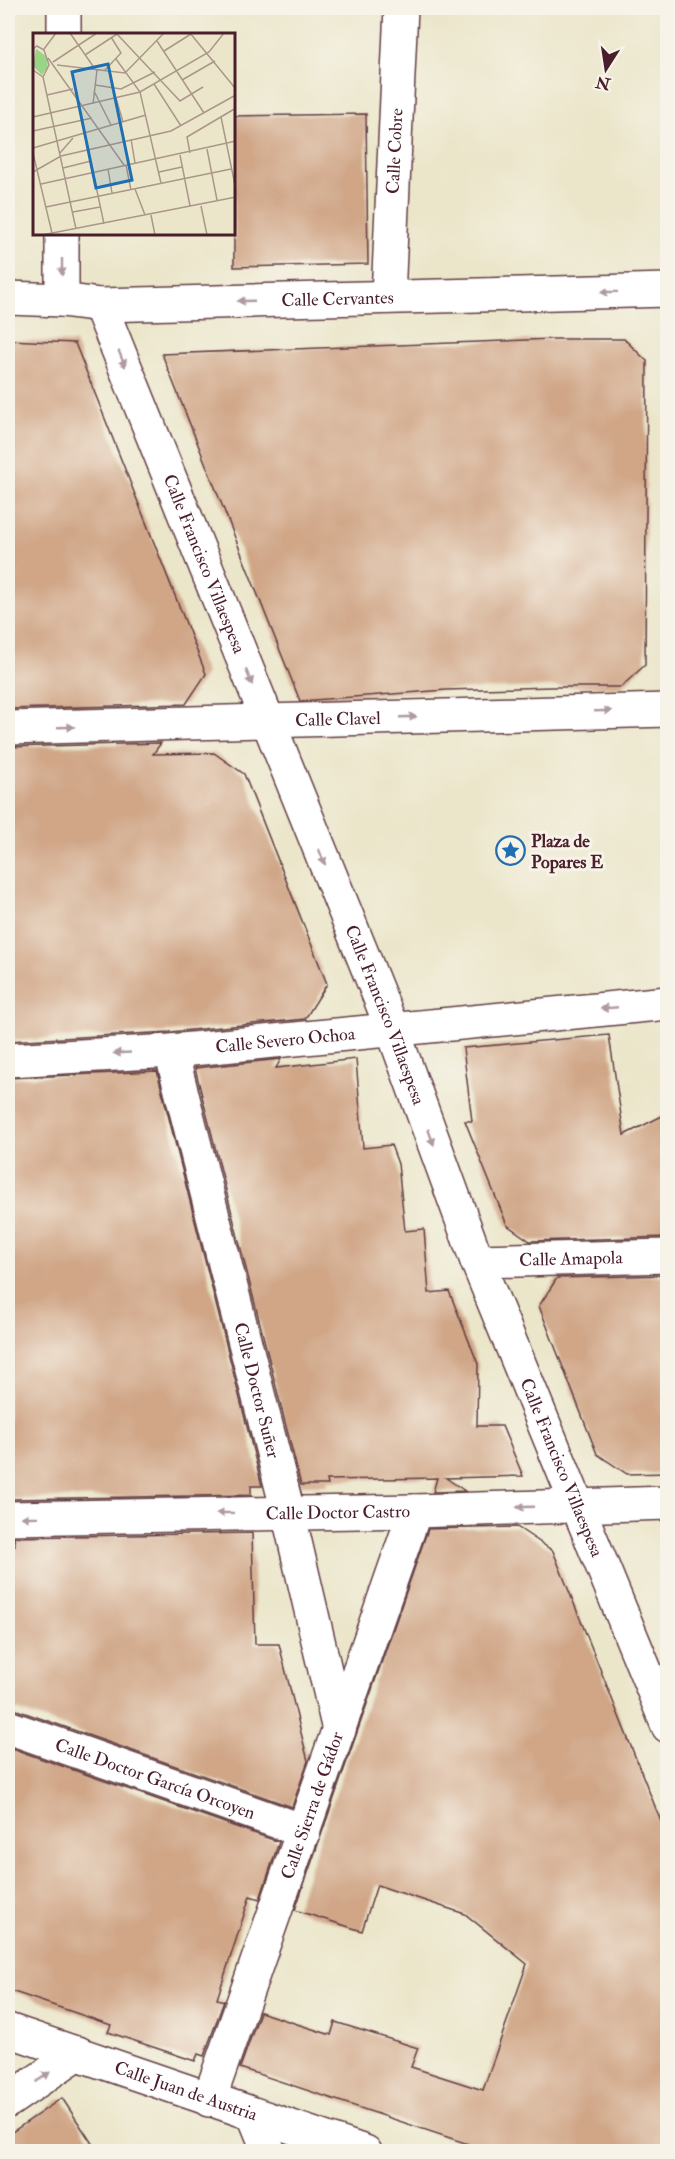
<svg xmlns="http://www.w3.org/2000/svg" width="675" height="2159" viewBox="0 0 675 2159" font-family="'IM FELL Double Pica',serif">
  <style>
    .building { fill: #d0a687 }
    .lines { fill: none; stroke-linecap: round; stroke-linejoin: round }
    .minor-casing { stroke: #623d43; stroke-width: 36 }
    .minor { stroke: #fff; stroke-width: 33 }
    .oneway { fill: #ae9aa0 }
    .labels { text-anchor: middle; dominant-baseline: central; stroke-width: 6; stroke-linejoin: round; paint-order: stroke }
    .street-label { font-size: 18px; fill: #4a1f2b; stroke: #f7f3e8 }
    .poi-label { font-size: 18px; font-weight: bold; fill: #4a1f2b; stroke: #f7f3e8; text-anchor: start }
    .inset-road { fill: none; stroke: #ab968a; stroke-width: 1.5 }
    .view { fill: #1f6fb2; fill-opacity: 0.15; stroke: #1f6fb2; stroke-width: 3 }
    .inset-edge { fill: none; stroke: #4a1f2b; stroke-width: 3 }
  </style>
  <rect width="100%" height="100%" fill="#f7f3e8"/>
  <filter id="ink" filterUnits="userSpaceOnUse"><feTurbulence type="fractalNoise" baseFrequency=".0167" numOctaves="2"/><feDisplacementMap in="SourceGraphic" scale="12" xChannelSelector="R" yChannelSelector="G"/><feConvolveMatrix kernelMatrix="1 2 1 2 8 2 1 2 1" color-interpolation-filters="sRGB"/></filter>
  <filter id="wash" filterUnits="userSpaceOnUse"><feTurbulence type="fractalNoise" baseFrequency=".008" numOctaves="4" result="noise"/><feDisplacementMap in="SourceGraphic" scale="24" xChannelSelector="R" yChannelSelector="G"/><feGaussianBlur stdDeviation="1.35" result="paint"/><feColorMatrix in="noise" values="0 0 0 0 0 0 0 0 0 0 0 0 0 0 0 0 0 1.4 0 .05"/><feComposite in="paint" operator="in"/></filter>
  <g filter="url(#wash)">
    <rect width="100%" height="100%" fill="#ebe6ca"/>
    <g id="blocks">
      <!-- building -->
      <path class="building" d="M366,114l2,150 -134,3v-151z
        M553,339h71l23,22 -2,304 -24,22h-71l-104,3 -146,11 -138,-347z
        M8,340l67,3 131,331 -20,30 -178,5z
        M161,743l-8,11 61,-1 30,21 83,210 -22,35 -135,13 -162,9v-294z
        M609,1035l15,100 44,-22v124l-138,4 -23,-16 -42,-104h7l-9,-73z
        M281,1059l-5,9 80,-9 7,89 28,-3 7,19 7,67 19,-2 5,64 20,-2 29,73 -1,62h25l21,50 -77,2 19,13 -32,1 4,-14 -110,2 1,5h-27l-106,-417z
        M157,1071l105,415h-11v9l-240,4 -3,-39v-382z
        M668,1275v198l-41,1 -30,-20 -58,-148 18,-28z
        M517,1527l36,24 115,288v312h-179l-249,-83 20,-56 71,23 4,-13 83,26 -7,19 72,23 44,-126 -62,-50 -88,-29 -15,46 -67,-21 133,-381z
        M252,1533l3,111h24l29,117 -16,46 -278,-98h-6v-163h7l-1,-9z
        M8,1747l271,95 -19,57 -10,-3 -33,103 7,2 -20,55 -6,-2 -3,7 -87,-29 3,-7 -103,-35z
        M62,2098l35,53h-89v-16z"/>
    </g>
  </g>
  <g filter="url(#ink)">
    <use href="#blocks" fill-opacity="0" stroke="#623d43" stroke-width="1.5"/>
    <g class="lines">
      <defs>
        <g id="minor">
          <path d="M64,34v-26"/>
          <path id="s1" d="M388,297l13,-289"/>
          <path id="s2" d="M8,298l54,2 38,5 568,-15"/>
          <path d="M62,300v-66"/>
          <path id="s3" d="M100,305l292,723 85,233 191,465"/>
          <path id="s4" d="M8,728l660,-18"/>
          <path id="s5" d="M171,1051l117,461 51,218"/>
          <path id="s6" d="M8,1060l163,-9 497,-48"/>
          <path id="s7" d="M477,1261l191,-5"/>
          <path id="s8" d="M8,1518l407,-7 253,-8"/>
          <path id="s9" d="M8,1727l296,104"/>
          <path id="s10" d="M8,2030l357,122"/>
          <path id="s11" d="M209,2100l206,-589"/>
          <path d="M8,2101l70,-48"/>
          <path d="M254,2115l15,37"/>
        </g>
      </defs>
      <!-- minor casing -->
      <use href="#minor" class="minor-casing"/>
      <!-- minor -->
      <use href="#minor" class="minor"/>
    </g>
    <!-- one-way arrows -->
    <defs><path id="oneway-solid" d="M-6-.8H1V-3.2L6.5 0L1 3.2V.8H-6Z" transform="scale(1.5)"/></defs>
    <g class="oneway">
      <use href="#oneway-solid" transform="translate(62 267) rotate(90)"/>
      <use href="#oneway-solid" transform="translate(609 292) rotate(179)"/>
      <use href="#oneway-solid" transform="translate(246 301) rotate(178)"/>
      <use href="#oneway-solid" transform="translate(122 359) rotate(68)"/>
      <use href="#oneway-solid" transform="translate(249 677) rotate(68)"/>
      <use href="#oneway-solid" transform="translate(603 711) rotate(-2)"/>
      <use href="#oneway-solid" transform="translate(408 717) rotate(-2)"/>
      <use href="#oneway-solid" transform="translate(66 727) rotate(-2)"/>
      <use href="#oneway-solid" transform="translate(322 857) rotate(68)"/>
      <use href="#oneway-solid" transform="translate(609 1008) rotate(175)"/>
      <use href="#oneway-solid" transform="translate(122 1053) rotate(177)"/>
      <use href="#oneway-solid" transform="translate(431 1137) rotate(70)"/>
      <use href="#oneway-solid" transform="translate(525 1507) rotate(178)"/>
      <use href="#oneway-solid" transform="translate(225 1513) rotate(179)"/>
      <use href="#oneway-solid" transform="translate(30 1517) rotate(179)"/>
      <use href="#oneway-solid" transform="translate(43 2077) rotate(-35)"/>
    </g>
  </g>
  <!-- icons -->
  <defs>
    <symbol id="sight-ring" viewBox="-11 -11 22 22"><circle r="9.5" fill="#f7f3e8" stroke="#1f6fb2" stroke-width="1.5"/><path d="M0-6L1.8-2.2L6-1.7L2.9 1.2L3.7 5.4L0 3.3L-3.7 5.4L-2.9 1.2L-6-1.7L-1.8-2.2Z" fill="#1f6fb2"/></symbol>
  </defs>
  <g fill-rule="evenodd">
    <use href="#sight-ring" x="494" y="834" width="33" height="33"/>
  </g>
  <g class="labels">
    <!-- street labels -->
    <g class="street-label">
      <text stroke="none"><textPath href="#s1" startOffset="146">Calle Cobre</textPath></text>
      <text stroke="none"><textPath href="#s2" startOffset="330">Calle Cervantes</textPath></text>
      <text stroke="none"><textPath href="#s3" startOffset="279">Calle Francisco Villaespesa</textPath></text>
      <text stroke="none"><textPath href="#s4" startOffset="330">Calle Clavel</textPath></text>
      <text stroke="none"><textPath href="#s3" startOffset="765">Calle Francisco Villaespesa</textPath></text>
      <text stroke="none"><textPath href="#s6" startOffset="278">Calle Severo Ochoa</textPath></text>
      <text stroke="none"><textPath href="#s7" startOffset="94">Calle Amapola</textPath></text>
      <text stroke="none"><textPath href="#s5" startOffset="350">Calle Doctor Suñer</textPath></text>
      <text stroke="none"><textPath href="#s3" startOffset="1251">Calle Francisco Villaespesa</textPath></text>
      <text stroke="none"><textPath href="#s8" startOffset="330">Calle Doctor Castro</textPath></text>
      <text stroke="none"><textPath href="#s9" startOffset="156">Calle Doctor García Orcoyen</textPath></text>
      <text stroke="none"><textPath href="#s11" startOffset="312">Calle Sierra de Gádor</textPath></text>
      <text stroke="none"><textPath href="#s10" startOffset="188">Calle Juan de Austria</textPath></text>
    </g>
    <!-- poi labels -->
    <g class="poi-label">
      <text x="531" y="841">Plaza de<tspan x="531" dy="21">Popares E</tspan></text>
    </g>
  </g>
  <!-- overview -->
  <g transform="translate(33 33)">
    <rect width="202" height="202" fill="#ebe6ca"/>
    <path d="M3,16l10,7 2,11 -6,8 -9,-9z" fill="#9ad487"/>
    <path class="inset-road" d="M37,0l25,36M83,0l64,68 23,-14M157,0l45,55M124,8l47,72M0,16l4,-3 7,4 5,15 -6,12 -10,-7M11,16l12,-16M131,18l27,-17M52,22l32,-21M15,25l76,107M83,26l24,33 21,91M20,29l44,-29M24,32l68,8 39,-40M72,37l16,-17 -10,-16M10,44l33,152M149,47l33,-19M121,51l27,42M62,52l26,4 34,-17M61,58l17,34M14,62l26,-6M83,65l7,24M60,71l4,-34M0,84l107,-25 69,-40 15,-19M188,84l15,73M0,98l59,-13M52,101l19,90M98,106l4,24M0,115l113,-33M174,116l10,51M0,120l19,80M27,120l13,-15M157,120l-3,-16 49,-29M147,122l10,51M93,132l5,25M30,135l28,-7M75,136l4,24M0,139l28,-16 110,-25 63,-35M126,139l23,-5M8,151l195,-43M102,156l10,26M168,173l6,29M13,174l185,-38M40,179l27,-5M118,182l4,20M9,202l194,-38"/>
    <path class="view" d="M75,31l24,116 -36,8 -24,-116z"/>
    <rect width="202" height="202" class="inset-edge"/>
  </g>
  <!-- margin -->
  <rect width="675" height="2159" fill="none" stroke="#f7f3e8" stroke-width="30"/>
  <!-- north arrow -->
  <g transform="translate(606 69) rotate(192)" stroke="#f7f3e8" stroke-width="4.5" paint-order="stroke">
  <path d="M0-4.5L10 22L0 15L-10 22Z" fill="#4a1f2b"/>
  <text y="-9" font-size="16" font-weight="bold" text-anchor="middle" fill="#4a1f2b">N</text>
  </g>
</svg>
